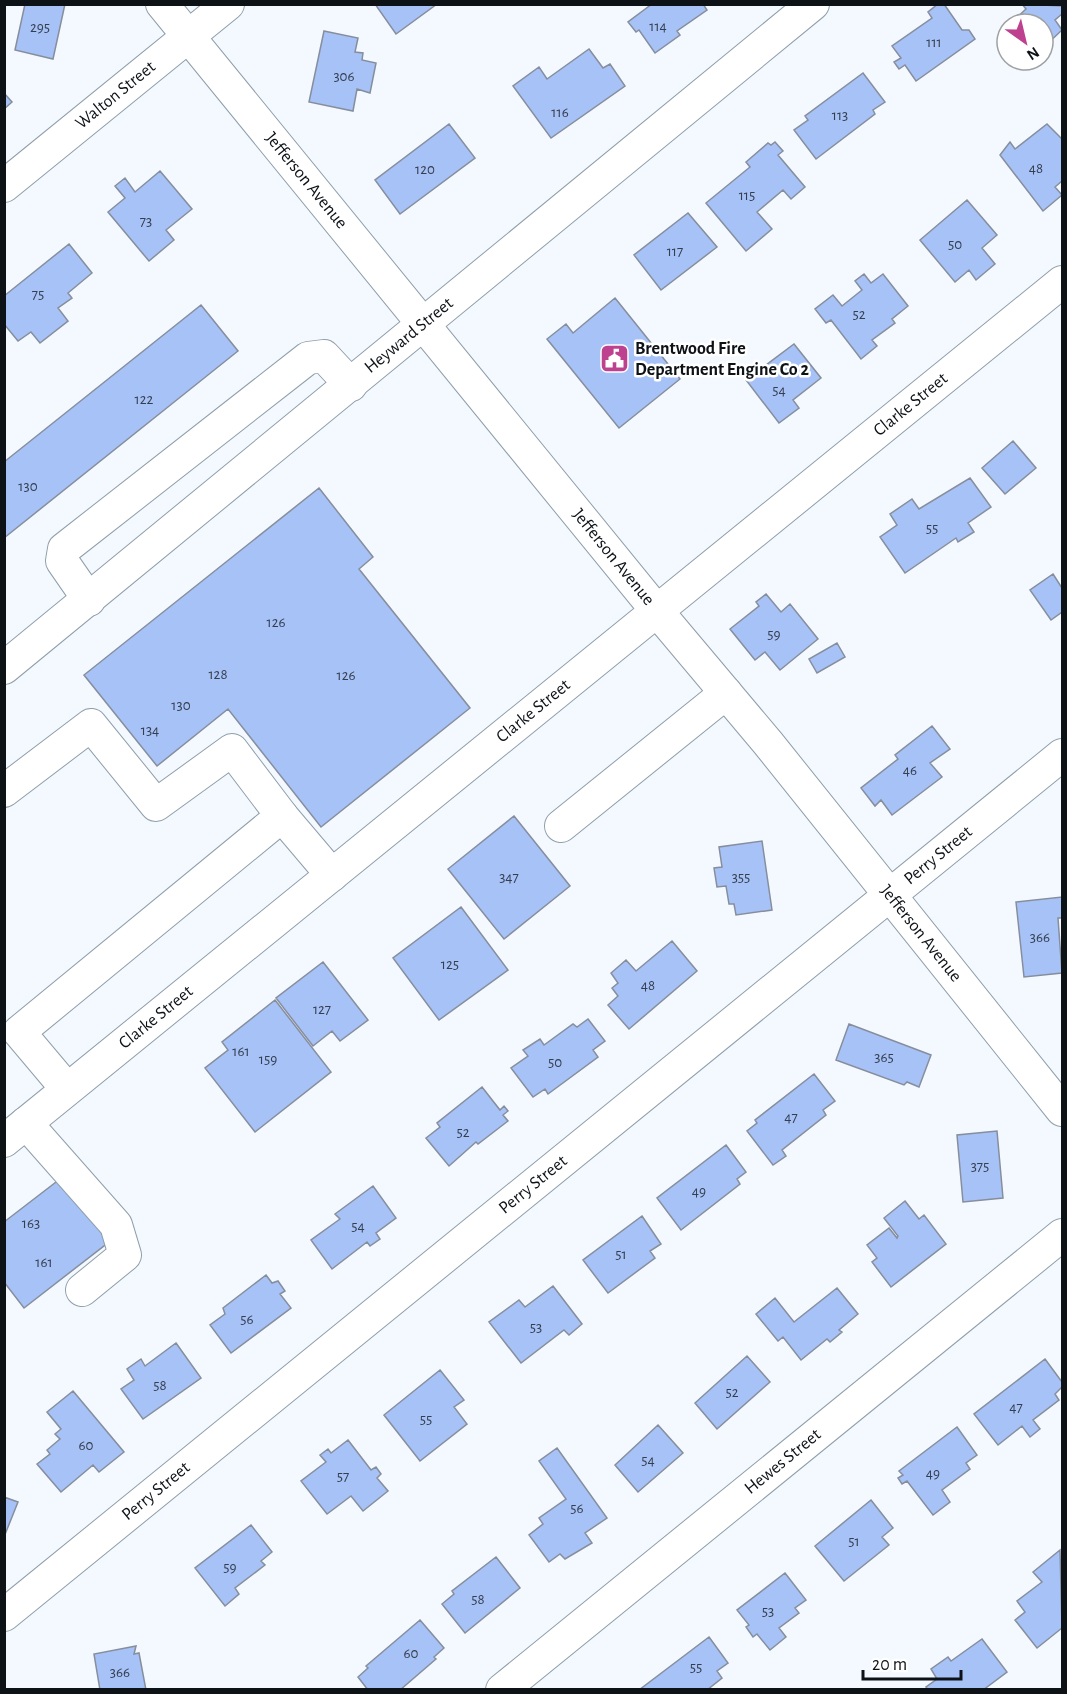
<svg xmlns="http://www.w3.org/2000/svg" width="1067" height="1694" viewBox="0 0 1067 1694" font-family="'Alegreya Sans',sans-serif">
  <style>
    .building { fill: #a7c2f7; stroke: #868e9d; stroke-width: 1.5 }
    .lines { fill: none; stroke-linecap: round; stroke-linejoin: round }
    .minor-casing { stroke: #909fab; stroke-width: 34 }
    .minor { stroke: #fff; stroke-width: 32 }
    .labels { text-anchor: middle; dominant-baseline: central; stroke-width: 5; stroke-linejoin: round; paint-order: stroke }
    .number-label { font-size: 15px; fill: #343e4f }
    .street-label { font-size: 18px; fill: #0d1217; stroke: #fff }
    .poi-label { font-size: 18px; font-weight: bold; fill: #0d1217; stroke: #fff; text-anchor: start }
  </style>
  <rect width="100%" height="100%" fill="#f3f9ff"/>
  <!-- building -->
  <path class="building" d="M25,4h40l-12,55 -38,-9z
    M375,4h62l-41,30z
    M652,4h51l4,6 -30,21 3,4 -25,18 -16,-23 -3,2 -8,-10z
    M938,4h6l18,26h7l6,9 -59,42 -11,-16 -6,4 -5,-7 7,-4 -9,-12 40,-28 -4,-6z
    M1022,4l40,2v8l-7,6 7,10 -19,18v-24l-32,-1 15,-14z
    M324,31l34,7 -3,14 8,1 -1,7 14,3 -6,30 -13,-4 -4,22 -44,-9z
    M589,49l14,19 7,-4 15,22 -74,52 -38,-52 26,-19 8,12z
    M863,73l22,29 -12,8 2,4 -59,45 -22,-29 14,-10 -3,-4z
    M4,93l8,9 -8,7z
    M449,124l26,34 -75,56 -25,-34z
    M1047,124l15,15v42l-7,6 7,8 -19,16 -43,-56 10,-13 5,7z
    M775,142l8,9 -5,4 27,32 -14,12 -8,-9 -26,22 15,17 -26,22 -40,-48 44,-36 -4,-5 22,-19 3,2z
    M160,171l32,38 -26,21 8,10 -25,21 -41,-49 17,-14 -10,-12 10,-8 10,14z
    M967,200l30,35 -15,13 13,16 -19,16 -7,-10 -14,12 -35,-42z
    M688,213l29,34 -56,43 -27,-35z
    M69,244l23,29 -24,20 4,5 -14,10 10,13 -28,22 -9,-11 -13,9 -14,-17v-28z
    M864,274l7,9 12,-9 25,32 -16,13 3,4 -23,17 5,6 -16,13 -30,-39 -5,3 -11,-14 18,-14 9,11 20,-16 -7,-9z
    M615,298l65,81 -61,49 -72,-89 19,-15 7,9z
    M201,305l37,46 -234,187v-76z
    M794,344l27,34 -28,22 6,8 -20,15 -33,-43z
    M1013,441l23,27 -31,26 -23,-26z
    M970,478l21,29 -23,16 6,9 -16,10 -2,-4 -51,35 -25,-36 17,-12 -7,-11 22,-15 7,10z
    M319,488l54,69 -14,12 111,139 -149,119 -93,-118 -71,57 -73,-91z
    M1053,574l9,14v24l-11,8 -21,-30z
    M766,594l15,18 9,-8 28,35 -38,31 -15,-18 -10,8 -25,-31 29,-23 -3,-4z
    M837,643l8,14 -28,16 -8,-14z
    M932,726l18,23 -20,14 12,14 -50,38 -11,-15 -6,6 -14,-18 37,-29 -3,-4z
    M514,816l56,70 -66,53 -56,-70z
    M762,841l10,69 -36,5 -2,-11h-5l-3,-18 -9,1 -3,-19 8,-1 -3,-20z
    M1062,897v21h-4l4,55 -38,4 -8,-75z
    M461,907l47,63 -69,50 -46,-62z
    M672,941l25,30 -68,58 -21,-24 10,-9 -6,-8 6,-5 -7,-10 15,-13 10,11z
    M323,962l45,58 -28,21 -8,-10 -19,15 -37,-48z
    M275,1000l56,72 -76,60 -50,-64 23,-18 -6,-8z
    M588,1019l17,22 -12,9 5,7 -50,37 -3,-5 -12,8 -22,-29 17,-12 -5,-6 17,-11 4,6 29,-21 4,3z
    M849,1024l82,31 -12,32 -12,-5 -3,3 -68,-25z
    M814,1074l21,27 -12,9 3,5 -44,35 4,6 -13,9 -26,-34 10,-8 -2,-3z
    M482,1087l18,23 4,-4 4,5 -5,4 5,6 -30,23 -2,-2 -27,24 -23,-28 14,-11 -3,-4z
    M997,1131l6,67 -40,4 -6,-67z
    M726,1145l20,27 -9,7 3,5 -59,46 -24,-32z
    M60,1179l49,63 -85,66 -20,-26v-60z
    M373,1186l23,32 -20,15 4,6 -10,7 -3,-4 -35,27 -21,-29 29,-21 -5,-5z
    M905,1201l14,18 5,-4 22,29 -55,43 -19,-25 5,-4 -10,-13 22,-17 8,10 1,-2 -14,-18z
    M642,1216l19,28 -11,7 5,7 -47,35 -25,-33z
    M266,1275l6,8 6,-2 7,10 -5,3 11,14 -60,45 -21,-28 15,-11 -2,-6z
    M553,1286l29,38 -13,11 -5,-5 -43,33 -32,-41 30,-22 6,7z
    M837,1288l21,26 -19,16 3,2 -12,10 -3,-3 -26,21 -18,-23 -5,4 -22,-27 19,-16 19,24z
    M176,1343l25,35 -58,41 -22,-30 13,-9 -7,-11 14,-10 4,7z
    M747,1356l23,26 -53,47 -22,-26z
    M1045,1359l17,23v5l-7,7 4,6 -26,20 7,9 -10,8 -8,-11 -24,19 -24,-31z
    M440,1370l24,30 -10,7 13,17 -47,37 -36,-46z
    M73,1391l51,61 -25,20 -6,-7 -32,27 -24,-28 13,-10 -3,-4 13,-11 -5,-5 6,-5 -14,-17z
    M658,1425l25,28 -45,39 -23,-27z
    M957,1427l20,28 -11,8 4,6 -28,21 8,12 -17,13 -26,-34 -5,3 -4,-6 5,-3 -4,-4z
    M348,1440l23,30 5,-3 5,7 -4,4 11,13 -25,20 -12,-15 -24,18 -26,-33 25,-19 -6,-7 8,-6 3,4z
    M557,1448l50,70 -22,15 7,10 -27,16 -5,-5 -11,8 -20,-27 14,-11 -4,-6 27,-19 -27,-38z
    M4,1497l14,5 -14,35z
    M871,1500l22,28 -11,9 7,8 -45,36 -29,-35z
    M251,1525l21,27 -11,9 4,4 -30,23 4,6 -14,12 -30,-38z
    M1060,1550l2,78 -25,20 -22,-28 10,-8 -8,-11 25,-19 -9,-10z
    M496,1557l24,31 -55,45 -23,-29 12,-10 -2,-3z
    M785,1573l21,27 -11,8 4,5 -20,15 7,9 -16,13 -13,-16 -4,3 -7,-10 3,-2 -12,-15z
    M420,1620l24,28 -10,9 2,2 -36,31h-32l-10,-13 10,-9 -2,-2z
    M709,1637l19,26 -11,8 5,7 -15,12h-68z
    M982,1639l25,33 -24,18h-55l-2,-3 11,-8 -6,-10 17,-12 3,4z
    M136,1646l-2,8 5,-1 7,37h-46l-6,-36z"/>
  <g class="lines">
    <defs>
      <g id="minor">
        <path id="s1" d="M162,4l495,607 111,132 294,367"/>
        <path id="s2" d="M4,186l224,-182"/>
        <path d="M89,600l-27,-39 2,-12 244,-191 16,-2 27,29"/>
        <path id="s3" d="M4,668l809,-664"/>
        <path d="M4,791l87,-66 65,80 76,-55 50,66"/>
        <path d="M561,826l165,-133"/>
        <path d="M67,1089l-48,-57 263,-216 50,59"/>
        <path d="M26,1123l90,102 9,30 -43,35"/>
        <path id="s4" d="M4,1141l1058,-859"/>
        <path id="s5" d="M4,1615l1058,-860"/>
        <path id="s6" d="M502,1690l560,-455"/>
      </g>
    </defs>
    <!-- minor casing -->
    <use href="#minor" class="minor-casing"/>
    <!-- minor -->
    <use href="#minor" class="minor"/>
  </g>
  <!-- icons -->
  <defs>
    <symbol id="civic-square" viewBox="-11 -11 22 22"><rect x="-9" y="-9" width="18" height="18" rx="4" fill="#be418f" stroke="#fff"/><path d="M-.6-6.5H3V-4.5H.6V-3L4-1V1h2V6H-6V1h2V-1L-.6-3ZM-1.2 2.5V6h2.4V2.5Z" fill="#fff"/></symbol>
  </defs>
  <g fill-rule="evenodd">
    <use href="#civic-square" x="598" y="342" width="33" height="33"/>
  </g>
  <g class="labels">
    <!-- number labels -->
    <g class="number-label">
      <text x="658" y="26">114</text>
      <text x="40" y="27">295</text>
      <text x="934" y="42">111</text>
      <text x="344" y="76">306</text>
      <text x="560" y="112">116</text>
      <text x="840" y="115">113</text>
      <text x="1036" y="168">48</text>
      <text x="425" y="169">120</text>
      <text x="747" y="195">115</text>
      <text x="146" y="221">73</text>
      <text x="955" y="244">50</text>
      <text x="675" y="251">117</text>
      <text x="38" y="294">75</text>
      <text x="859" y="314">52</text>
      <text x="779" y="390">54</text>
      <text x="144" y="399">122</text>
      <text x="28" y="486">130</text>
      <text x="932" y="528">55</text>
      <text x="276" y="622">126</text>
      <text x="774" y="634">59</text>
      <text x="218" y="674">128</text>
      <text x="346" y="675">126</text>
      <text x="181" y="705">130</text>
      <text x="150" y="730">134</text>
      <text x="910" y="770">46</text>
      <text x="509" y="877">347</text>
      <text x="741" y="877">355</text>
      <text x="1040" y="937">366</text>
      <text x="450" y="964">125</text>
      <text x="648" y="985">48</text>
      <text x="322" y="1009">127</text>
      <text x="241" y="1051">161</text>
      <text x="884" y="1057">365</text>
      <text x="268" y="1059">159</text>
      <text x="555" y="1062">50</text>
      <text x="791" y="1117">47</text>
      <text x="463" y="1132">52</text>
      <text x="980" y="1166">375</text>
      <text x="699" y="1191">49</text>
      <text x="31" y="1223">163</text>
      <text x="358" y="1226">54</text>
      <text x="621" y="1254">51</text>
      <text x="44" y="1262">161</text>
      <text x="247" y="1319">56</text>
      <text x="536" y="1327">53</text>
      <text x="160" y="1385">58</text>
      <text x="732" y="1392">52</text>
      <text x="1016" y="1407">47</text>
      <text x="426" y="1419">55</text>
      <text x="86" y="1445">60</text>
      <text x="648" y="1460">54</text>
      <text x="933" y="1473">49</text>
      <text x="343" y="1476">57</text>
      <text x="577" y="1508">56</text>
      <text x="854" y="1541">51</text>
      <text x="230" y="1567">59</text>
      <text x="478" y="1599">58</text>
      <text x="768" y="1611">53</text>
      <text x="411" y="1653">60</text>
      <text x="696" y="1667">55</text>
      <text x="120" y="1672">366</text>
    </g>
    <!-- street labels -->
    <g class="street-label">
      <text stroke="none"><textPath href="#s2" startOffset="144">Walton Street</textPath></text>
      <text stroke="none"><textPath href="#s1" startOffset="228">Jefferson Avenue</textPath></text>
      <text stroke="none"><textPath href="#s3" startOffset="524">Heyward Street</textPath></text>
      <text stroke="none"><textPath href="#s4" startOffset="1168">Clarke Street</textPath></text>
      <text stroke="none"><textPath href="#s1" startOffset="714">Jefferson Avenue</textPath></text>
      <text stroke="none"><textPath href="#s4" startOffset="682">Clarke Street</textPath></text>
      <text stroke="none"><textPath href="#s5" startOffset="1204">Perry Street</textPath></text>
      <text stroke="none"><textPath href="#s1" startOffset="1200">Jefferson Avenue</textPath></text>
      <text stroke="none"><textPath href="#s4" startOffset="196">Clarke Street</textPath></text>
      <text stroke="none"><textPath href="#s5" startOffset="682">Perry Street</textPath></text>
      <text stroke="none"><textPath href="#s6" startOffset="362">Hewes Street</textPath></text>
      <text stroke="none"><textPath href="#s5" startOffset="196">Perry Street</textPath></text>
    </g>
    <!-- poi labels -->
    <g class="poi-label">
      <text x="635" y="349">Brentwood Fire<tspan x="635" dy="21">Department Engine Co 2</tspan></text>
    </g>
  </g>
  <!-- border -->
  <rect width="1067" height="1694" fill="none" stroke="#0d1217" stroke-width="12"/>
  <!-- north arrow -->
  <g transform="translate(1025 42) rotate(146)"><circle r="28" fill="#ffffff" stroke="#9ea0a2" stroke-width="1.5"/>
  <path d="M0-4.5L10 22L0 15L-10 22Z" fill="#be418f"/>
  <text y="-9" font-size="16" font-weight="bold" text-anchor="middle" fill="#0d1217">N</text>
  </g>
  <!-- scale -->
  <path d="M863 1670v9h98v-9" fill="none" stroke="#0d1217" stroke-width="3"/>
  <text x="872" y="1670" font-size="18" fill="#0d1217" stroke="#ffffff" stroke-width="4.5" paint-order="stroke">20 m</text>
</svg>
